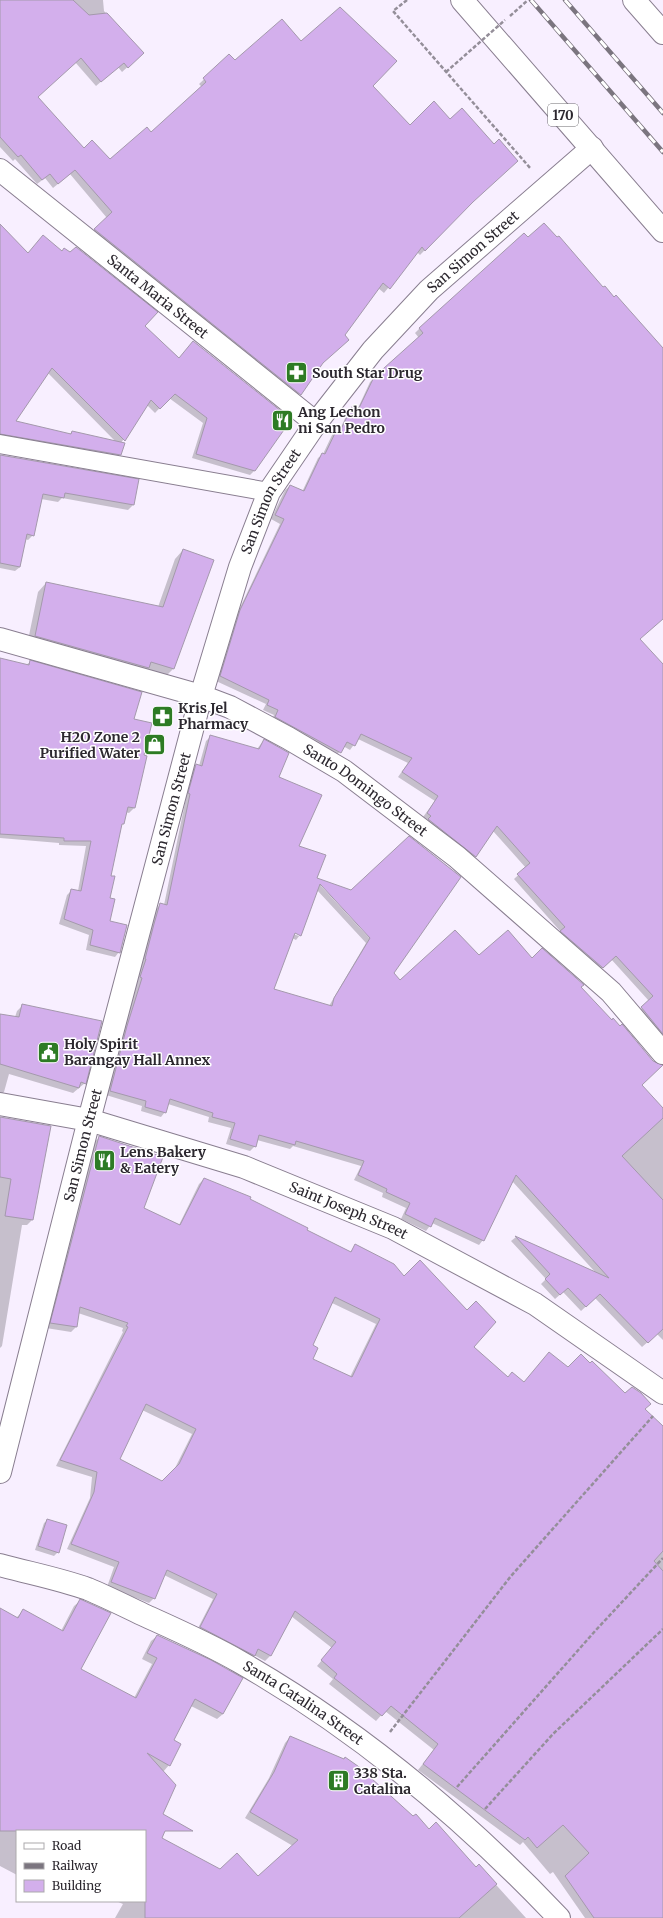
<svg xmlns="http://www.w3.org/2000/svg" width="663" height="1918" viewBox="0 0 663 1918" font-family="Merriweather,serif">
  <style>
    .shadow { fill: #0003; fill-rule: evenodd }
    .building { fill: #d3afec; stroke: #a499ac; fill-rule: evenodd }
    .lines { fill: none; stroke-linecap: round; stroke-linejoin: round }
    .pedestrian-casing { stroke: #897e90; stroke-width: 20 }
    .minor-casing { stroke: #897e90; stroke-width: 24 }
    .tertiary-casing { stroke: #897e90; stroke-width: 24 }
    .secondary-casing { stroke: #897e90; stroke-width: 24 }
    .primary-casing { stroke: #897e90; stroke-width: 24 }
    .path { stroke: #948e99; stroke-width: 2.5; stroke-dasharray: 4 2; stroke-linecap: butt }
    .pedestrian { stroke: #fff; stroke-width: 18 }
    .minor { stroke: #fff; stroke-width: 22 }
    .tertiary { stroke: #fff; stroke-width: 22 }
    .secondary { stroke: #fff; stroke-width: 22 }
    .primary { stroke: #fff; stroke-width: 22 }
    .rail-casing { stroke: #7b757f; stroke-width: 4.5 }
    .rail { stroke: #fff; stroke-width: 3; stroke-dasharray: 9; stroke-linecap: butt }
    .path-bridge { stroke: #948e99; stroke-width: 2.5; stroke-dasharray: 4 2; stroke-linecap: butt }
    .labels { text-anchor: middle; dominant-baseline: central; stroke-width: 3; stroke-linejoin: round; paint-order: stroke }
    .shield { fill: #fff; stroke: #6b686d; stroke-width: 1 }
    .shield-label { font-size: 13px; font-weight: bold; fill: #2c282f }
    .street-label { font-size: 14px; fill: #2c282f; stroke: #fff }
    .poi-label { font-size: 14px; font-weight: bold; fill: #2c282f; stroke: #fff; text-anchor: start }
  </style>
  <rect width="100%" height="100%" fill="#f8efff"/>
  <!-- shadow -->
  <path class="shadow" d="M0,0h103l1,11 39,42 -21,19 -4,-5 -22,19 -21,-24 -38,35 47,52 26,12 41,-28 51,-46 -3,-3 30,-28 5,5 67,-18 71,43 96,120 -48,49 -3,-3 -33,41 -6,-5 -83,111 -205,-165 17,-16 -37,-44 -17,14 -8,-10 -8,6 -22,-25 -2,2 -13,-14z
    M0,226l28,28 116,72 35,32 100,65 -24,47 -5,5 -58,-17 11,-35 -34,-25 -14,15 -8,-8 -26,38 -1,11 -5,5 -115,-20zM48,373l68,69 -44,-10 -3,3 -54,-13z
    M524,234l79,55 60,59v270l-24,21 24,27v367l-5,4 -21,-24 12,-12 -38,-42 -13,13 -41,-36 4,-4 -47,-53 12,-11 -33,-37 -22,30 -47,-37 4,-4 -5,-3 12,-16 -37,-24 10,-14 -50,-24 -8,11 -7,-4 -7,11 -65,-36 3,-6 -11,-5 3,-6 -50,-23 20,-65 44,-92 -9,-5 14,-29 5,-4 12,6 16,-34 5,-4 10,-21 5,-5 2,1 9,-19 5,-4 4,2 12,-26 49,-44 -4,-5 4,-4z
    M0,456l137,24 -4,25 -5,5 -66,-12 -4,4 -17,-3 -8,36 -5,5 -3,-1 -5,28 -5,4 -15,-3z
    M183,550l-10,119 -9,9 -137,-33 11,-53 8,-9 112,24 17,-48z
    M0,660l26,5 4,-3 102,58 11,36 -9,52 -5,5 -4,-1 -4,14 -11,50 -1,46 10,30 -4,5 -29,-7 3,-15 -30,-11 8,-29 5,-5 6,1 8,-45 -27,-1v-2l-59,-5z
    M211,736l46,13 7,-9 14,38 20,68 18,33 35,12 41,83 8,7 79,-24 53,2 48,29 61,97 22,24v231l-6,-6 -15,13 -47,-49 -14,13 -18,-19 -8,7 -14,-15 5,-5 -35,-38 5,-4 80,36 -84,-92 -29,59 -4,5 -47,-22 -6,8 -25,-12 5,-11 -24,-11 1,-4 -29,-13 7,-14 -68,-20 -3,3 -33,-9 -2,6 -5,5 -24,-7 5,-16 -23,-6 1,-5 -41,-13 -3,8 -4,5 -20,-6 1,-5 -36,-11 50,-186 5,-5 3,1 22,-107h-2l8,-28 4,-5 3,1 7,-25zM321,886h3l50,55 -1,1zM317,890l49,53 -37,63 -56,-16 19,-52 4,2 4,-5zM290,931l9,3v2l-9,-3z
    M23,1005l62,78 -12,10 -64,-19 -5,18 -4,3v-80l15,2 2,-6z
    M0,1118l32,102 -5,5h-5l-20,121 -2,2z
    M100,1137l43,71 36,17 20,-41 5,-5 146,73 5,-6 49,31 69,70 35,31 16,5 44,-15 22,-3 73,62v491h-78l-32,-46 -3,2 -27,-32 -3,3 -102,-75 16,-20 -49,-39 -9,10 -47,-37 4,-5 -16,-13 15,-18 -41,-32 -20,39 -6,6 -11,-6 -5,6 -53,-29 17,-33 -49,-24 -10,23 -5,5 -42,-16 7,-20 -47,-18 23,-51 2,-21 -36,-11 67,-134 -1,-1 1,-3 -45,-15 -2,14 -5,5 -25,-4 48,-186zM332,1303l44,21 -26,53 -39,-18v-14zM142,1410l50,24 -18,36 -12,12 -44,-22z
    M48,1520l10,32 -4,4 -19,-6 9,-27z
    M80,1601v69l54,28 18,-34 -10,-5 9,-18 6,-5 66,78 -6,5 -26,-13 -18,35 7,3 -11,21 -6,7 -3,66 60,32 38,8 35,-32 -48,-28 24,-40 16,-35 5,-6 80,41 43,40 63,50 3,-2 47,52h-411l8,-14 -7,-3h29v-70h-128v44l-17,-9v-251l16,3 7,-7 38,20 13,-25z"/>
  <!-- building -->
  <path class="building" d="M0,0h73l16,15 18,-2 37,40 -16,15 -4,-5 -23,19 -20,-24 -43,39 46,51 8,-8 18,19 37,-32 4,5 55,-50 -3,-4 26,-24 6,6 47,-41 19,22 39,-34 57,54 -24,25 37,39 24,-24 16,18 12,-11 32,36 5,-5 19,22 -45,41 -48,49 -3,-4 -32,42 -7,-6 -38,52 4,5 -26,23 -22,32 -207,-166 18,-17 -37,-42 -17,14 -8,-10 -8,6 -21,-25 -3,2 -18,-20z
    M544,223l13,14 2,-1 44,51 2,-1 9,11 2,-2 47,53v271l-23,20 23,25v370l-22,-27 12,-11 -37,-40 -13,12 -43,-37 5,-4 -48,-53 13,-11 -33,-37 -21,31 -48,-38 3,-3 -4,-3 11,-17 -36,-24 10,-14 -51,-24 -6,12 -8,-4 -6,11 -66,-36 3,-7 -11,-5 2,-5 -49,-24 20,-66 44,-91 -9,-4 15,-30 14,6 18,-38 3,1 13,-27 3,2 12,-24 6,3 15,-31 49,-44 -4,-5 105,-95 4,4z
    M0,224l28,29 15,-18 19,16 2,-3 6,4 6,-5 82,65 -13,14 34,32 14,-17 93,74 -6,8 6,4 -31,44 -59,-17 11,-36 -32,-24 -15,15 -9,-9 -26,41 -73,-73 -36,53 55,13 1,-3 53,12 -4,12 -121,-21z
    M0,455l139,24 -5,26 -69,-12 -1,5 -21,-4 -9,42 -7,-2 -7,33 -20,-4z
    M183,549l31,11 -40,109 -23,-7 -2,6 -114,-32 11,-54 117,25z
    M0,658l29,7 1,-5 112,32 -8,27 18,4 -8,32 3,1 -12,52 -7,-1 -4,17h-2l-11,52h4l-5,22 5,1 -5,22 17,4 -7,28 -30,-8 3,-15 -29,-11 7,-30 10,2 10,-50h-27v-3l-64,-4z
    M210,735l49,14 5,-10 18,10 7,4 -10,24 43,18 -23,51 27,9 -9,23 34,12 58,-54 52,41 -67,96 6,7 55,-50 24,25 29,-25 24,28 10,-10 42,37 -3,2 31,33 1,-2 7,8 2,-2 31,37 10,4 -21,20 21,23v10l-41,38 41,44v129l-15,14 -48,-49 -14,13 -18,-19 -8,7 -15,-16 5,-5 -35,-38 94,42 -93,-103 -32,66 -49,-23 -4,9 -26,-13 5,-11 -24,-11 1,-3 -29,-14 6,-14 -68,-20 -1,4 -36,-10 -3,12 -26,-8 5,-16 -23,-6 1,-4 -43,-14 -4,14 -21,-6 1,-6 -36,-10 17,-65 15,-48 -2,-1 6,-18h-1l9,-35 6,-21 7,2 23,-111 -2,-1 8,-29 6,2zM320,884l50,54 -36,60 -2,8 -58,-17 21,-56 6,3z
    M22,1004l80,17 -16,63 -5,-2 -2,6 -79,-24v-50l19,3z
    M0,1117l51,9 -18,94 -28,-4 6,-37 -11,-2z
    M99,1136l64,21 -19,51 36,17 24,-47 47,19 -1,2 58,29 -1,2 44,22 4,-8 39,20 10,12 16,-16 47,50 9,-9 20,21 -22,25 34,30 4,-5 12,10 25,-30 19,15 13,-13 9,9 2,-2 33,32 7,-6 9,6 10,11 -6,5 18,17v125l-9,10 9,10v347h-69l-29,-42 24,-23 -26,-28 -26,23 -9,-11 -3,3 -102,-76 15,-20 -47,-38 -9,10 -48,-38 3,-4 -16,-14 15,-18 -41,-31 -24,45 -13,-7 -3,7 -55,-29 17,-33 -50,-24 -12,29 -44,-17 8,-20 -48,-18 23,-52 3,-20 -37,-12 68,-133 -2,-1 2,-3 -48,-16 -3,20 -27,-4zM335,1297l45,22 -28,58 -39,-18 5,-11 -5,-3zM146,1404l50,25 -17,35 -17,17 -42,-22z
    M47,1519l20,6 -8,28 -21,-7z
    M80,1599l31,14 -30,56 55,29 21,-40 -10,-5 10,-18 54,25 32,18 -20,36 -28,-15 -21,41 7,4 -11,22 -23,-13 29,32 -13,29 30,17h-28l-3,7 58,31 17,-16 21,23 40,-36 -48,-28 24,-40 16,-36 54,23 1,-2 27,19 -1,2 42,38 3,-2 13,15 7,-7 40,45 3,-3 18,20 -38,34h-314v-87h-145v-223l18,10 5,-9 40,22z"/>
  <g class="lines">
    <defs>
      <path id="pedestrian" d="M0,444l269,48"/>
      <g id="minor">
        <path id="s1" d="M0,170l316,253"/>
        <path id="s2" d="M0,639l201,57 29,11 58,31 56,33 113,86 154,135 52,61"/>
        <path id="s3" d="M89,1120l155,47 149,61 142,76 128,89"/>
      </g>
      <g id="tertiary">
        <path d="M0,1104l89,16"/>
        <path id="s4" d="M0,1565c29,8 60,14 88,24 19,8 39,18 58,27 31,14 63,28 94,46 119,68 224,156 319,256"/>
      </g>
      <g id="secondary">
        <path id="s5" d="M0,1472l89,-352 112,-424 39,-129 29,-75 47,-69 57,-73 56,-60 163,-142"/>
      </g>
      <path id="primary" d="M462,0l201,231
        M634,0l29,33"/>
    </defs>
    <!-- pedestrian casing -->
    <use href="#pedestrian" class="pedestrian-casing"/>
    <!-- minor casing -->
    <use href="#minor" class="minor-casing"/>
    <!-- tertiary casing -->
    <use href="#tertiary" class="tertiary-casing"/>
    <!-- secondary casing -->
    <use href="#secondary" class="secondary-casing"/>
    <!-- primary casing -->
    <use href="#primary" class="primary-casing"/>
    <!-- path -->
    <path class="path" d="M407,0l-14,11 138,158
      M510,16l18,-16
      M390,1732l121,-156 142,-160
      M457,1787l139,-157 67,-72
      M485,1809l68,-75 110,-105"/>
    <!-- pedestrian -->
    <use href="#pedestrian" class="pedestrian"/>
    <!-- minor -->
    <use href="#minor" class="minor"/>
    <!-- tertiary -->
    <use href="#tertiary" class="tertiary"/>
    <!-- secondary -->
    <use href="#secondary" class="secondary"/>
    <!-- primary -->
    <use href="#primary" class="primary"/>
    <defs>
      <path id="rail" d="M531,0l132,152
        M565,0l98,113"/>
    </defs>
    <!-- rail casing -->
    <use href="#rail" class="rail-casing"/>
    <!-- rail -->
    <use href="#rail" class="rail"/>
    <!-- path-bridge -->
    <path class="path-bridge" d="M446,72l59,-52"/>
  </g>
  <!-- icons -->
  <defs>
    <symbol id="pharmacy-square" viewBox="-11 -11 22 22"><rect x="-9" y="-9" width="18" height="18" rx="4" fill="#2d7b24" stroke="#fff"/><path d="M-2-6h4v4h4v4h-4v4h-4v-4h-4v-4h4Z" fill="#fff"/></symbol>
    <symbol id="restaurant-square" viewBox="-11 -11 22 22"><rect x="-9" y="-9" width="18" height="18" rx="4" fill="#2d7b24" stroke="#fff"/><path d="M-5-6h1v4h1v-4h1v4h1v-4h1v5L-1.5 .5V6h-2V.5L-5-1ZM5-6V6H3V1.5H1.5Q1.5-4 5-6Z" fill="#fff"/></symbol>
    <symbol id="shop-square" viewBox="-11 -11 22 22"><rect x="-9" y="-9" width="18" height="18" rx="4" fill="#2d7b24" stroke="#fff"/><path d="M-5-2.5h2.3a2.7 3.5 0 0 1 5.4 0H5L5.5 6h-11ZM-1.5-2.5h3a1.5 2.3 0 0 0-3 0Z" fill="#fff"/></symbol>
    <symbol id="civic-square" viewBox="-11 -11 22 22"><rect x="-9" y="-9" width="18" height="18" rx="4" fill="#2d7b24" stroke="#fff"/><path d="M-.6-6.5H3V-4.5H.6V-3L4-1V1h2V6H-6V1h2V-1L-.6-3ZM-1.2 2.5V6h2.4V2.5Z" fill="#fff"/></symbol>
    <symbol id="building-square" viewBox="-11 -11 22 22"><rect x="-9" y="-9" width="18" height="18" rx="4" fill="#2d7b24" stroke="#fff"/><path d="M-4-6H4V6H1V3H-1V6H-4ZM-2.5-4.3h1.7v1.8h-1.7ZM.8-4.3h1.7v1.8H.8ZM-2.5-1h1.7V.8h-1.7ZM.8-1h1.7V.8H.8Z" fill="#fff"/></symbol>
  </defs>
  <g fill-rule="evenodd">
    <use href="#pharmacy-square" x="284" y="360" width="25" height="25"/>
    <use href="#restaurant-square" x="270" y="408" width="25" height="25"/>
    <use href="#pharmacy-square" x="150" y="704" width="25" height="25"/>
    <use href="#shop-square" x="142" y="732" width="25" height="25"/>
    <use href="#civic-square" x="36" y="1040" width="25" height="25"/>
    <use href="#restaurant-square" x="92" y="1148" width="25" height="25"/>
    <use href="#building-square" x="326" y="1768" width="25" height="25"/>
  </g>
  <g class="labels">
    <!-- shield labels -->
    <rect class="shield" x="548" y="104" width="30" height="22" rx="3"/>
    <g class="shield-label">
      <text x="563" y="115">170</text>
    </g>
    <!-- street labels -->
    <g class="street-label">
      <text stroke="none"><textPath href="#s5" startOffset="1333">San Simon Street</textPath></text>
      <text stroke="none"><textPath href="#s1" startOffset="202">Santa Maria Street</textPath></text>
      <text stroke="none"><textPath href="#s5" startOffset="1009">San Simon Street</textPath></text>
      <text stroke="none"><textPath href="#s2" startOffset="399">Santo Domingo Street</textPath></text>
      <text stroke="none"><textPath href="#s5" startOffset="685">San Simon Street</textPath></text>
      <text stroke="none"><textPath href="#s5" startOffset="337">San Simon Street</textPath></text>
      <text stroke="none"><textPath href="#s3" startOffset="275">Saint Joseph Street</textPath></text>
      <text stroke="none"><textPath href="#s4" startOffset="335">Santa Catalina Street</textPath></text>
    </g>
    <!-- poi labels -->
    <g class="poi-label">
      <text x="312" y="373">South Star Drug</text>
      <text x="298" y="412">Ang Lechon<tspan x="298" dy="16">ni San Pedro</tspan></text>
      <text x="178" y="708">Kris Jel<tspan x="178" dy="16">Pharmacy</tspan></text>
      <text x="140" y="737" text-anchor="end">H2O Zone 2<tspan x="140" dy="16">Purified Water</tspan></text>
      <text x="64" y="1044">Holy Spirit<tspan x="64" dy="16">Barangay Hall Annex</tspan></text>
      <text x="120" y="1152">Lens Bakery<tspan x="120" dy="16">&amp; Eatery</tspan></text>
      <text x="354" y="1773">338 Sta.<tspan x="354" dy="16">Catalina</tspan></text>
    </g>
  </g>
  <!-- legend -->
  <rect x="16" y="1830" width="130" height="72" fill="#ffffff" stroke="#aba9ac"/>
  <rect x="24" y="1843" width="20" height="6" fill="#ffffff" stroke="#aba9ac"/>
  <text x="52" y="1850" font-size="12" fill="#2c282f">Road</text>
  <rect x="24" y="1863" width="20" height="6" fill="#7b757f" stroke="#aba9ac"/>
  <text x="52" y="1870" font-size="12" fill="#2c282f">Railway</text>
  <rect x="24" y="1880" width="20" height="12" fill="#d3afec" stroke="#aba9ac"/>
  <text x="52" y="1890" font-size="12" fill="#2c282f">Building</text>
</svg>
